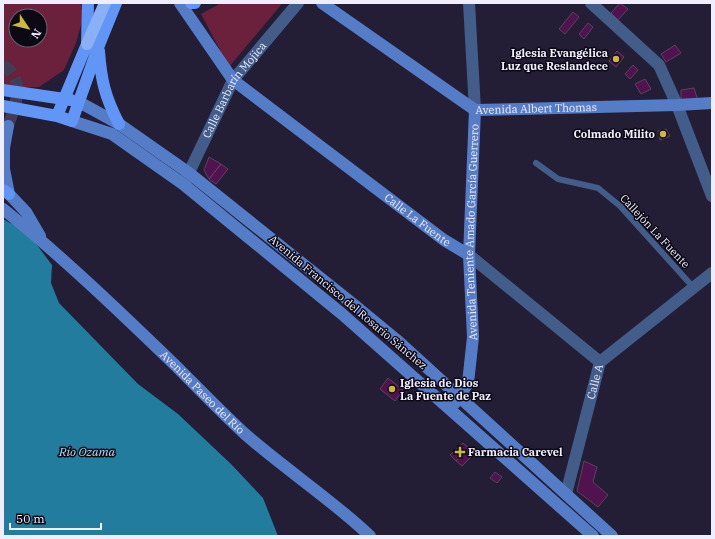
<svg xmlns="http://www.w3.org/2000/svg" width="715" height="539" viewBox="0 0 715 539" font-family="'IBM Plex Serif',serif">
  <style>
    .green { fill: #6b203c; fill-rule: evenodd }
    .water { fill: #227c9d }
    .building { fill: #501350; stroke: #5b435a }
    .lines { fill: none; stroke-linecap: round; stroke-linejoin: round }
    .secondary-tunnel { stroke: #423c54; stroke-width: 12; stroke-dasharray: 12 6; stroke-linecap: butt }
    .lane { stroke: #435d8b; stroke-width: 6 }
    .street { stroke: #435d8b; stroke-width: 12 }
    .secondary { stroke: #557dc7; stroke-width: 12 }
    .primary { stroke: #6296f6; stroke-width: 12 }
    .highway { stroke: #8ab0f5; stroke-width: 12 }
    .poi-dot { fill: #cbba39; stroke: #0c0914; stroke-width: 1.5 }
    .labels { text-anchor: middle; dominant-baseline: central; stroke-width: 3; stroke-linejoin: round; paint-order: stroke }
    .poi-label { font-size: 11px; font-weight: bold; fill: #f0edff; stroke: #0c0914; text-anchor: end }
    .street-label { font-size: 11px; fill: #f0edff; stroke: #0c0914 }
    .water-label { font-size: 12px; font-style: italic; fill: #afe0f7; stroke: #0c0914 }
  </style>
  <rect width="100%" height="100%" fill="#231d36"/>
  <!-- green -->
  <path class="green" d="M3,3h78l2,15 -7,25 -12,27 -25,17h-27l-9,-2zM16,16h24v24h-24z
    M221,3h59l1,2 -52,62 -28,-53z"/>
  <!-- water -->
  <path class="water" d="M3,219l25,14 24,32 -1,18 8,20 79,81 40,30 53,50 32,34 15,38h-275z"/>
  <!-- building -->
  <path class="building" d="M620,3l8,6 -10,11 -7,-7z
    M573,12l6,5 -14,17 -6,-5z
    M588,23l5,4 -9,12 -5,-5z
    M675,45l6,8 -15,9 -5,-8z
    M617,51l7,6 -8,10 -7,-6z
    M633,65l5,5 -8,9 -5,-5z
    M645,79l6,10 -10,5 -6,-10z
    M694,88l4,13 -14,1 -3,-4v-8z
    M666,129l4,7 -10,4 -2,-9z
    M209,157l12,7 -12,15 -5,-9z
    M221,164l7,5 -12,15 -7,-5z
    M388,378l15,12 -8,11 -15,-12z
    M463,443l6,5 -13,13 -6,-6z
    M469,448l6,5 -13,13 -6,-5z
    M584,461l13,6 -4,15 15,13 -10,12 -21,-16z
    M495,472l7,5 -5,6 -7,-5z"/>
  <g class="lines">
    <!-- secondary-tunnel -->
    <path class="secondary-tunnel" d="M3,65c24,16 12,40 5,61"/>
    <!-- lane -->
    <path class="lane" d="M536,163l22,16 40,9 22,18 73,81"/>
    <!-- street -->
    <g class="street">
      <path d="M469,3l6,107"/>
      <path d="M591,3l68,62 18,40 35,91"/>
      <path id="s1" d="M185,181l48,-101 65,-77"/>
      <path d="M469,255l131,107"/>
      <path id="s2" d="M566,494l34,-132 112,-89"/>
    </g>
    <!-- secondary -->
    <g class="secondary">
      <path id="s3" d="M180,3l53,77 211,160 25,15"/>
      <path id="s4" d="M322,3l153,107 202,-5 35,-2"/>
      <path d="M79,102l40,22 70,49 164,131 46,38 213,194"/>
      <path d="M72,121l40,13 71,50 159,130 251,222"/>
      <path d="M8,126l-4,22v21l5,25 17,18 14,24"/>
      <path id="s5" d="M3,209c61,49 117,103 173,157 23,23 45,46 69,68 41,36 86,65 125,102"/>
      <path id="s6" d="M455,403l13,-20 5,-46 -4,-82 6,-145"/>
    </g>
    <!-- primary -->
    <path class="primary" d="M191,3h4
      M99,51c2,29 6,46 20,73
      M3,90l68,10
      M3,106l54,10 15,5 27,-76 17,-42
      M57,116l30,-72 1,-41
      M3,190l6,4"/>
    <!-- highway -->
    <path class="highway" d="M87,44l18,-41"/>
  </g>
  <!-- markers -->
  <g class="poi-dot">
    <circle cx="616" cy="59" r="4"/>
    <circle cx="663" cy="134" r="4"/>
    <circle cx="392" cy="389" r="4"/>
    <path d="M458 446h4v4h4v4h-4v4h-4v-4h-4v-4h4z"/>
  </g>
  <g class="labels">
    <!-- poi labels -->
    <g class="poi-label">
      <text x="608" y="53">Iglesia Evangélica<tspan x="608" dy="13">Luz que Reslandece</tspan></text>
      <text x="655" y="134">Colmado Milito</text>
      <text x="400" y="383" text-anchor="start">Iglesia de Dios<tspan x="400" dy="13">La Fuente de Paz</tspan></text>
      <text x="468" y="452" text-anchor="start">Farmacia Carevel</text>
    </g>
    <!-- street labels -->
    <g class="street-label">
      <text stroke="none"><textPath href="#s1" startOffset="104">Calle Barbarín Mojica</textPath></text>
      <text stroke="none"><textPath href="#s4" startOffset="248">Avenida Albert Thomas</textPath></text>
      <text stroke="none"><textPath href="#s3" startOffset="325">Calle La Fuente</textPath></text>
      <text transform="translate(655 231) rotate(47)">Callejón La Fuente</text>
      <text stroke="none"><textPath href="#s6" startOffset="175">Avenida Teniente Amado García Guerrero</textPath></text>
      <text transform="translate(348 302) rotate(40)">Avenida Francisco del Rosario Sánchez</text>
      <text stroke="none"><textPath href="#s2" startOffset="116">Calle A</textPath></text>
      <text stroke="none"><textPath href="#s5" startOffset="271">Avenida Paseo del Río</textPath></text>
    </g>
    <!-- water labels -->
    <g class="water-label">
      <text x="87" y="451">Río Ozama</text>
    </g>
  </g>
  <!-- border -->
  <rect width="715" height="539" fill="none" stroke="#f0edff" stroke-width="8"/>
  <!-- north arrow -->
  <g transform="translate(28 28) rotate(125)"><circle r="19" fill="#0c0914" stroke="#676472"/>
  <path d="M0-3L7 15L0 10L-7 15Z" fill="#cbba39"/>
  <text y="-6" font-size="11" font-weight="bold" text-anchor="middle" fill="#f0edff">N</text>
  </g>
  <!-- scale -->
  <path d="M10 523v6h91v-6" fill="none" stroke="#f0edff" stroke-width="2"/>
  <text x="16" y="523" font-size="12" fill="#f0edff" stroke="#0c0914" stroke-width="3" paint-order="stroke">50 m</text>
</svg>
